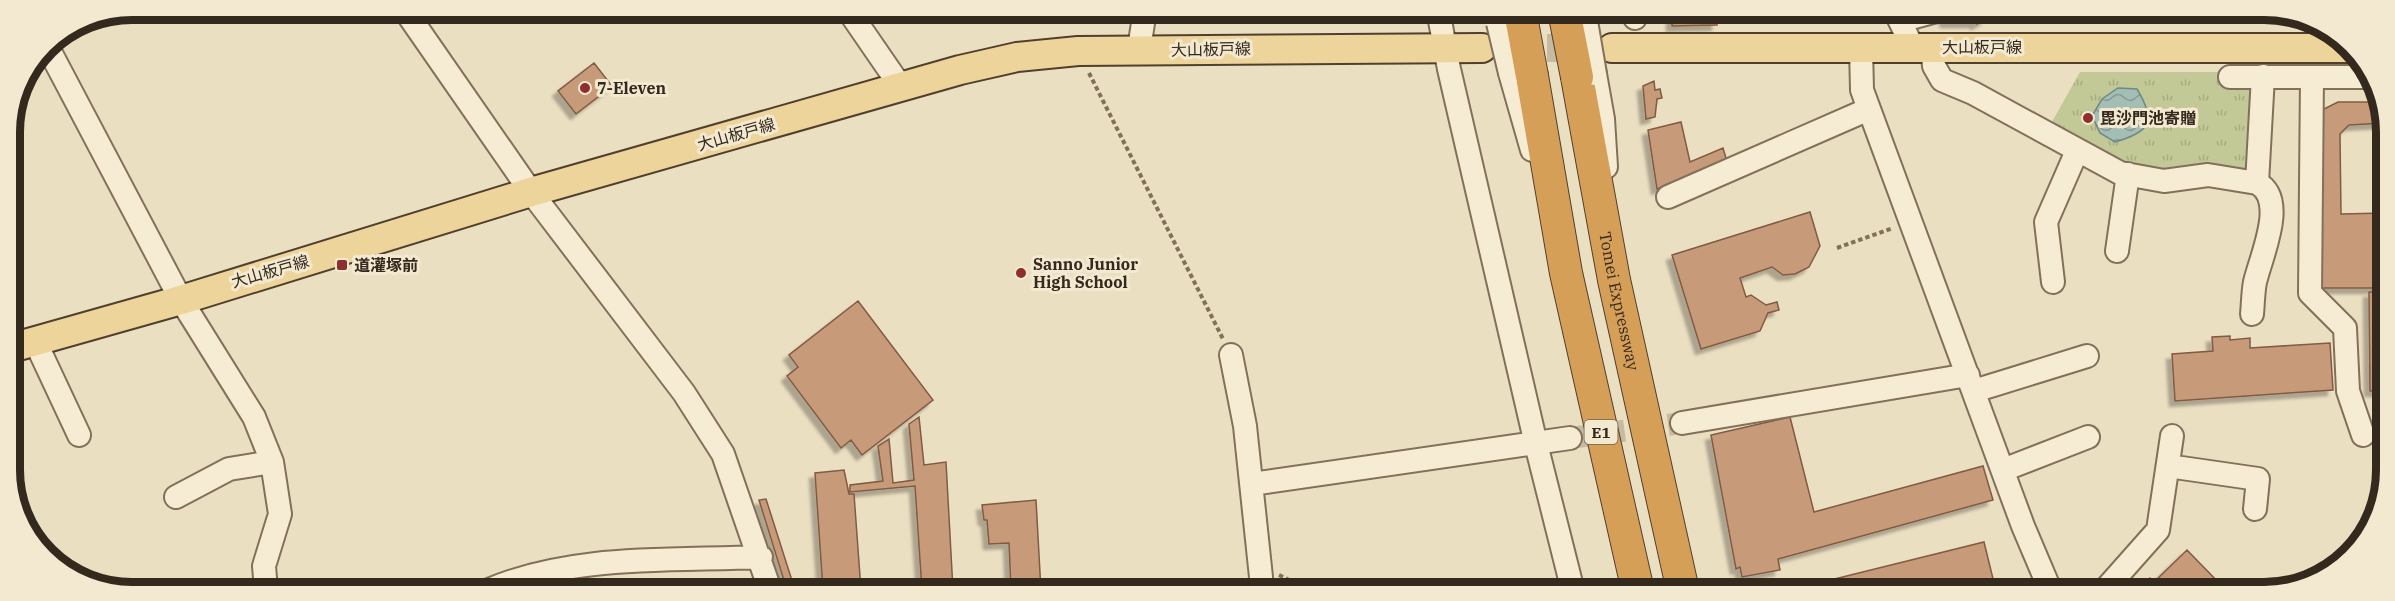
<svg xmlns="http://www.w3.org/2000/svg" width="2395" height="601" viewBox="0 0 2395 601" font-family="'IBM Plex Serif','Noto Sans JP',serif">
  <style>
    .park { fill: url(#park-tufts) }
    .water { fill: url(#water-waves); stroke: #6c8b83; stroke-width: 1.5 }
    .building { fill: #c79a7a; stroke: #815b42; stroke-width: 1.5; filter: url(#shadow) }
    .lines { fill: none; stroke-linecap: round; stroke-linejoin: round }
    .minor-tunnel { stroke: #c6bba1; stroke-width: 22; stroke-dasharray: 22 11; stroke-linecap: butt }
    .major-tunnel { stroke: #c6bba1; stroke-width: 28; stroke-dasharray: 28 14; stroke-linecap: butt }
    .minor-casing { stroke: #83705a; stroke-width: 26 }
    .major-casing { stroke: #513f2e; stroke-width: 32 }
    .highway-casing { stroke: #513f2e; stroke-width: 34 }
    .path { stroke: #83705a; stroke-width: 4; stroke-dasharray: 4.5 3; stroke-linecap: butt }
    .minor { stroke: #f6ecd4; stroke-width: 22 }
    .major { stroke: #ecd49b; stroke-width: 28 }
    .highway { stroke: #d69f57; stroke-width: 32 }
    .minor-bridge-casing { stroke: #83705a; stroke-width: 26; stroke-linecap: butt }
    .highway-bridge-casing { stroke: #513f2e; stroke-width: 34; stroke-linecap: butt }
    .minor-bridge { stroke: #f6ecd4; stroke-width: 22 }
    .highway-bridge { stroke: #d69f57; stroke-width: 32 }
    .poi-dot { fill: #8f2e2e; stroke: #f3e9d1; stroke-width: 2 }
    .labels { text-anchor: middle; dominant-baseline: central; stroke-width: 6; stroke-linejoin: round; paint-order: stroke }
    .shield { fill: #f3e9d1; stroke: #6d6353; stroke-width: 1.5 }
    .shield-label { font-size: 15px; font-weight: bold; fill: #34291d }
    .street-label { font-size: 16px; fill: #34291d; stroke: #f3e9d1 }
    .poi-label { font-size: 16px; font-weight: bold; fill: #34291d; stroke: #f3e9d1; text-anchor: start }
    .rim { fill: none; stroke: #34291d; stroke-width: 8 }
  </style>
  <defs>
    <pattern id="park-tufts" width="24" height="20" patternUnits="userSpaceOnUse" patternTransform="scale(1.5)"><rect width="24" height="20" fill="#c2c896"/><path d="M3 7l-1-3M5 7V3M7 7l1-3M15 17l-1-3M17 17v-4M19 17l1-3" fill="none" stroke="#a7ac81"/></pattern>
    <pattern id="water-waves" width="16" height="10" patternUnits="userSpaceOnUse" patternTransform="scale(1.5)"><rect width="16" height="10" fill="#a4beb6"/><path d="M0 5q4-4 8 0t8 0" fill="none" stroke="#869a93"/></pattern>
    <filter id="shadow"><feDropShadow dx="-5.5" dy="5.5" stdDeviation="1.5" flood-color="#0004"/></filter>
  </defs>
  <rect width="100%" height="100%" fill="#ebdfc2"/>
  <!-- park -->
  <path class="park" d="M2080,72h145l26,13 -1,84 -9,3 -75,2 -29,-6 -89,-39z"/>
  <!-- water -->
  <path class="water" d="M2118,88l19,1c20,33 13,43 -22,53l-15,-9 -8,-17 10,-17z"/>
  <!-- building -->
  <path class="building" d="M1672,11h44l1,14 -45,1z
    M1957,11h26l3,8 -9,5 -2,-2h-29l-2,-5z
    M594,63l18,23 -36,28 -18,-23z
    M1654,81l1,9 5,-1 2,9 -5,1 -2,18 -9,2 -3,-33z
    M2338,102h43l3,6v15l-35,2 -9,9 1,80 43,-1v75h-67l5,-178z
    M1681,122l9,40 33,-14 5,17 -71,24 -9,-59z
    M1810,212l10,34 -11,21 -14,7 -12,1 -11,-8 -32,11 6,19 5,-2 15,10 11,-3 2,8 -11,3 -8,18 -59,18 -29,-94z
    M2369,292h15v99h-14z
    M858,301l75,99 -71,55 -11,-15 -10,8 -54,-72 11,-9 -9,-12z
    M2230,336v4l20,-2v10l80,-5 3,47 -158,11 -3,-47 41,-3 -1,-14z
    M919,417l5,48 22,-3 7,128h-31l-7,-104 -65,6v-7l33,-4 -5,-35 11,-7 4,44 21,-3 -5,-56z
    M1790,417l24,95 169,-46 10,34 -215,59 2,11 -38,7 -2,-10 -4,2 -25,-134z
    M844,470l5,24h5l7,96h-38l-8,-117z
    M766,499l29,91h-8l-28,-90z
    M1036,500l5,91 -30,-1 -2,-47 -20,1 -2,-24h-3l-2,-15z
    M1984,542l12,49h-193l-1,-4z
    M2187,550l37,38 4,-3 6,7h-98l14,-14 4,4z"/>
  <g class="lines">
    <!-- minor-tunnel -->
    <path class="minor-tunnel" d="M1570,438l112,-15"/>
    <!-- major-tunnel -->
    <path class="major-tunnel" d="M1505,48h88"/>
    <defs>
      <path id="minor" d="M404,9l127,183 153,201 39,61 47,136
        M848,10l53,77
        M1438,10l11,59 87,375 37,147
        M1634,11l1,7
        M1895,11l18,37
        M1900,21l37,-10
        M46,44l135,256 73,117 18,45 8,52 -16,52 2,24
        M1861,48l1,42 161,436 28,66
        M1932,48l2,18 8,14 31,13 147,80 44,8 44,-6 49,8 6,-107
        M1139,49l6,-39
        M1510,73l22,77
        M1595,74l8,45 3,48
        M2230,77h137
        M2312,77l-2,216 35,35 3,63 15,44
        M1668,197l201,-88
        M2117,251l11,-77
        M2053,282l-7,-60 31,-71
        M2252,314c1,-10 1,-22 3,-32 6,-26 33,-83 2,-99
        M35,341l44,94
        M1231,355l14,71 16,151 -2,14
        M1974,391l113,-35
        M1682,423l286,-48
        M2168,466l90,13 -3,30
        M2003,470l85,-33
        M1252,484l318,-46
        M176,497l53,-28 43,-7
        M489,590c83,-36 182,-29 272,-33
        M2103,592l55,-62 14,-94"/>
      <path id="major" d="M1612,48h740
        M11,348l170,-48 350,-108 429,-122 57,-13 61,-6 404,-3"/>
      <g id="highway">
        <path d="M1532,76l34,197 72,318"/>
        <path id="s1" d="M1577,77l37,203 69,311"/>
      </g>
    </defs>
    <!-- minor casing -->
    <use href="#minor" class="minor-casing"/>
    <!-- major casing -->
    <use href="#major" class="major-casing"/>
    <!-- highway casing -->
    <use href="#highway" class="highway-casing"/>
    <!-- path -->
    <path class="path" d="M1089,73l134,266
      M2370,99h9
      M1837,248l56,-20
      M1279,575l32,16"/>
    <!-- minor -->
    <use href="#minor" class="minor"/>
    <!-- major -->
    <use href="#major" class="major"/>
    <!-- highway -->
    <use href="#highway" class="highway"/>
    <defs>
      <path id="minor-bridge" d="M1586,21l9,53
        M1498,23l12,50"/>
      <path id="highway-bridge" d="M1565,16l12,61
        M1522,22l10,54"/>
    </defs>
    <!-- minor-bridge casing -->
    <use href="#minor-bridge" class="minor-bridge-casing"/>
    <!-- highway-bridge casing -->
    <use href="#highway-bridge" class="highway-bridge-casing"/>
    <!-- minor-bridge -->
    <use href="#minor-bridge" class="minor-bridge"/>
    <!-- highway-bridge -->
    <use href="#highway-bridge" class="highway-bridge"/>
  </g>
  <!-- markers -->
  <g class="poi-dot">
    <circle cx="585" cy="88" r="6"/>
    <circle cx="2088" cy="118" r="6"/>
    <rect x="336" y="259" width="12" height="12" rx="3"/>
    <circle cx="1021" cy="273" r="6"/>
  </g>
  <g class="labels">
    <!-- shield labels -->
    <rect class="shield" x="1584.5" y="420" width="33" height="24" rx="4.5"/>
    <g class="shield-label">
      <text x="1601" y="432">E1</text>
    </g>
    <!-- street labels -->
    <g class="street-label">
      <text x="1982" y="47">大山板戸線</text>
      <text transform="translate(1211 49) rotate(-1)">大山板戸線</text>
      <text transform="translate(736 134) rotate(-16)">大山板戸線</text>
      <text transform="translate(270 271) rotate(-16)">大山板戸線</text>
      <text stroke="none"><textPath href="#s1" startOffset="228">Tomei Expressway</textPath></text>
    </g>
    <!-- poi labels -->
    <g class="poi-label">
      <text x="597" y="88">7-Eleven</text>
      <text x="2100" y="118">毘沙門池寄贈</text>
      <text x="1033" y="264">Sanno Junior<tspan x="1033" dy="18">High School</tspan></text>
      <text x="354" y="265">道灌塚前</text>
    </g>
  </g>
  <!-- crop -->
  <path d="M0 0H2395V601H0ZM132 20H2264A112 112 0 0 1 2376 132V470A112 112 0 0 1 2264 582H132A112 112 0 0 1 20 470V132A112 112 0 0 1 132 20Z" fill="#f3e9d1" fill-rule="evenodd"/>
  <path class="rim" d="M132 20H2264A112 112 0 0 1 2376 132V470A112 112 0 0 1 2264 582H132A112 112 0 0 1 20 470V132A112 112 0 0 1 132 20Z"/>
</svg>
